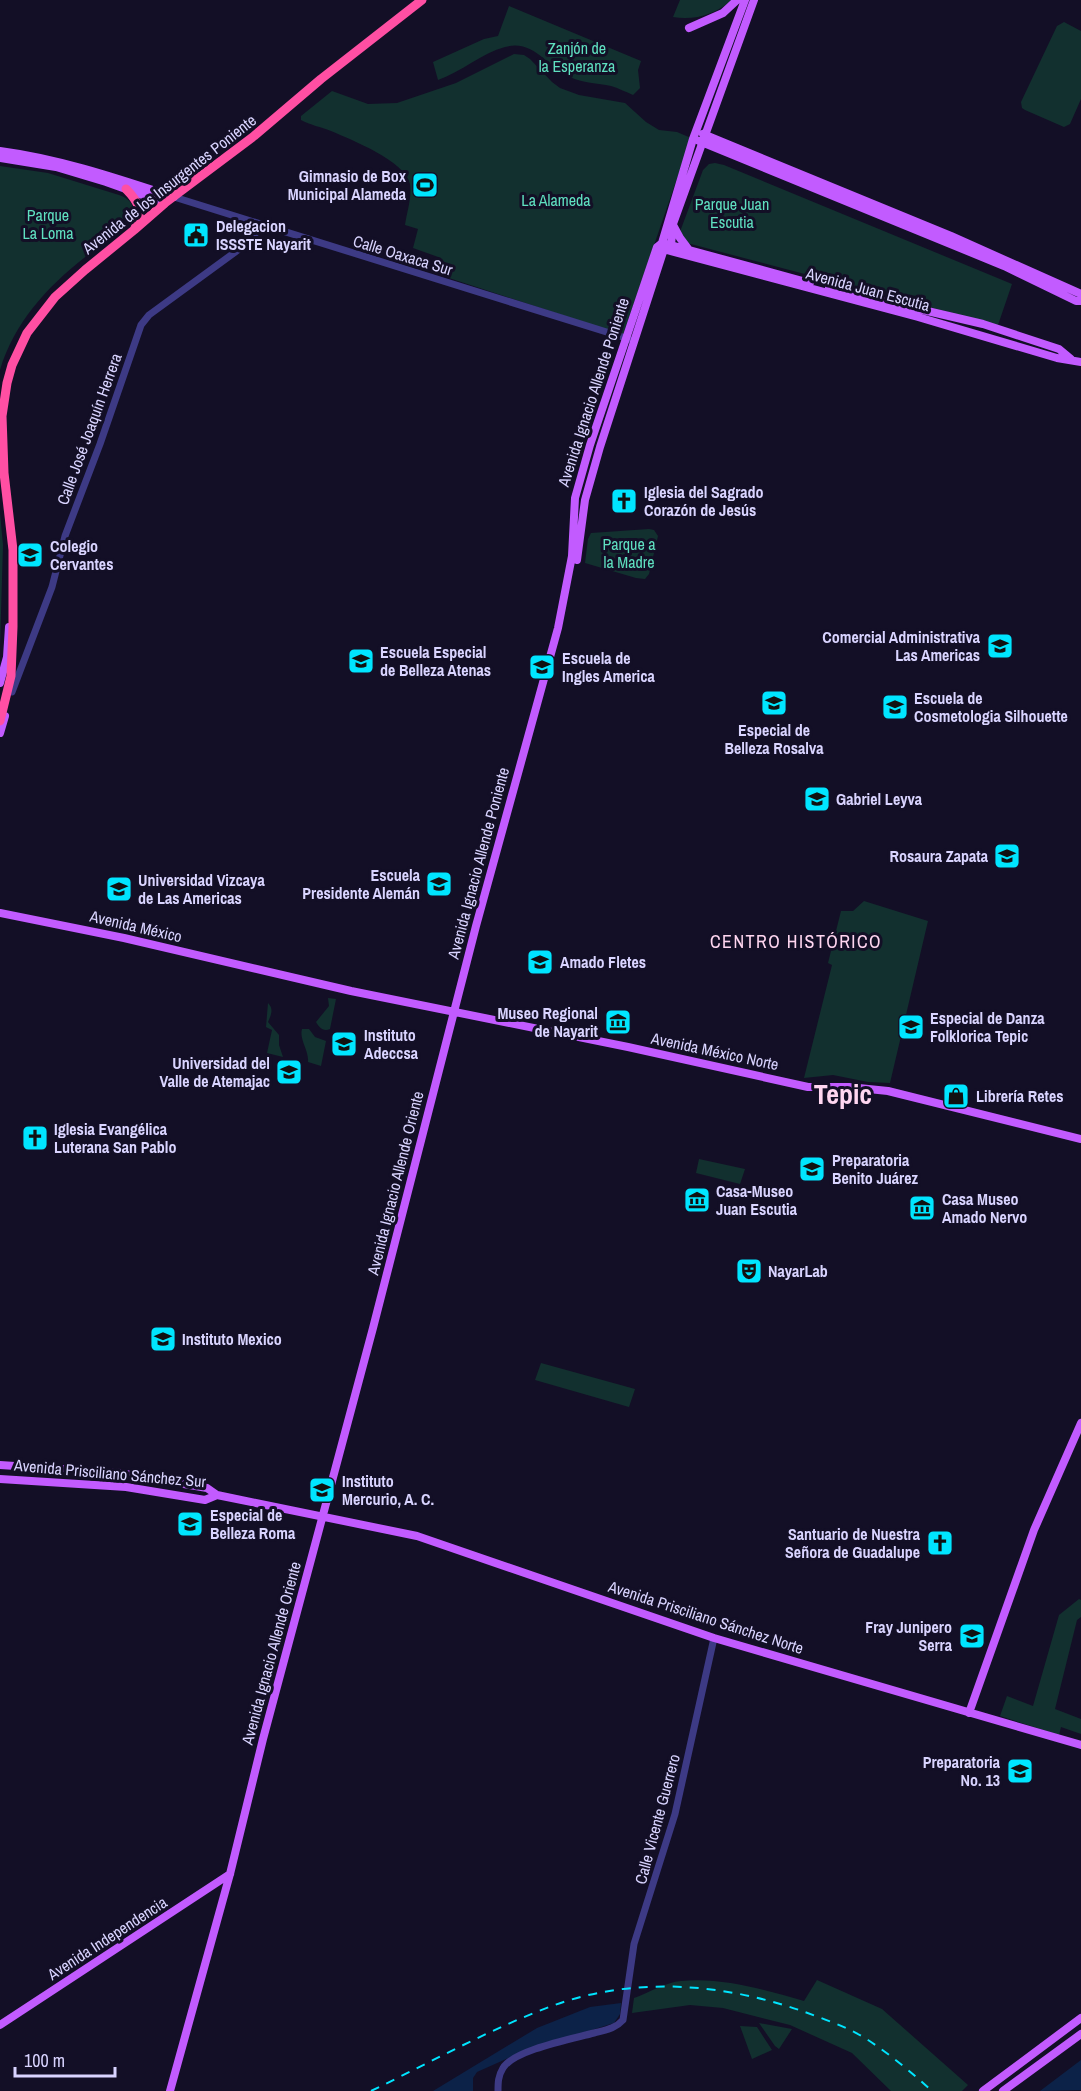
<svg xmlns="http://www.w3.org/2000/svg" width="1081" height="2091" viewBox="0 0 1081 2091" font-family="'Archivo Narrow',sans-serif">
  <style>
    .green { fill: #12302f }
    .water { fill: #0c2248 }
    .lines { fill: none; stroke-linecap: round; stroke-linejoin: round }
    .minor { stroke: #3d3a85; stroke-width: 7 }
    .major { stroke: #c25bff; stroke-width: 8 }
    .highway { stroke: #ff4fa3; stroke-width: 9 }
    .rail { stroke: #00e5ff; stroke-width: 2; stroke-dasharray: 9 8; stroke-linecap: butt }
    .labels { text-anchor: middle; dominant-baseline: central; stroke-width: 6; stroke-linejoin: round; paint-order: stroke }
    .park-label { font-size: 16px; fill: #5fe0c0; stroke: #130f26 }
    .poi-label { font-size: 16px; font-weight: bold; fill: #d9d4ff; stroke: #130f26; text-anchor: start }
    .street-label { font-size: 16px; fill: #d9d4ff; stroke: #130f26 }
    .neighbourhood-label { font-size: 18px; letter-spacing: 1.5px; fill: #ffd6f0; stroke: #130f26 }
    .town-label { font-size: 28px; font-weight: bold; fill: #ffd6f0; stroke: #130f26 }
  </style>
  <rect width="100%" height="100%" fill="#130f26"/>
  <!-- green -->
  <path class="green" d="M680,0h52c-16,14 -38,21 -59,17z
    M509,6l132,55 -3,9 2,18 -7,7c-7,-3 -15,-7 -22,-9 -13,-3 -29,-3 -41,-9 -23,-10 -36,-38 -65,-30 -23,6 -44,25 -67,33l-5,-18 51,-23 14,-3z
    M1064,22l17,9v68l-11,25 -6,3 -39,-17 -3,-2 -1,-6 36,-76z
    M514,54l10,1 6,4 22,23 8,6 19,7 46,8 21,19 13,8 18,2 14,6 -68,197 -174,-57 4,-12 -13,-5 1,-3 -28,-10 5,-19 -13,-4c2,-14 7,-27 5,-41 -5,-23 -58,-44 -79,-53 -10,-4 -21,-6 -30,-11v-4l31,-25 36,13 29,-1 59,-20z
    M715,163l9,2 288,119 -14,41 -311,-82 -7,-8 1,-6 22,-59 6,-6z
    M0,166l48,7 71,22c9,3 17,10 13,20 -5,14 -35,33 -48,43 -37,29 -70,65 -84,112z
    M0,513l3,32 -3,102z
    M649,529l5,1 4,6 -9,38 -4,5 -9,-1 -51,-15 3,-24 3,-6z
    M864,901l64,20 -38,162 -22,-1 -35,-7 -29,3 28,-113 -4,-2 13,-52h12z
    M328,998l8,1 -6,30c-7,3 -11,-2 -14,-7l13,-16z
    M268,1003c6,6 3,12 0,19l11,13v10l4,12 -16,-4 5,-23 -6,-3z
    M302,1029h7l6,8 11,4 -5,25 -13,-4c1,-12 -9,-22 -6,-33z
    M699,1159l46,10 -5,15 -44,-11z
    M541,1363l94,26 -6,18 -94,-27z
    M1079,1599l2,1v17l-4,3 -22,89 26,10v15l-20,-7 -2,8 -59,-19 7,-20 26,10 26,-91z
    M817,1980l65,29 86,76 -6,6h-71l-39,-38 -62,-28 -67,-17 -33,-3 -58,8 2,-15c14,-5 32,-16 47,-17 42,-4 84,9 123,20z
    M759,2023l33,6 -13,20 -4,-3z
    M740,2026l17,1 15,23 -20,9z"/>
  <!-- water -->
  <path class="water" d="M621,2003l-1,11 -6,9 -92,29 -45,20 -4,6v13h-40l104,-63 53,-21z
    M1081,2060v30l-41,1z"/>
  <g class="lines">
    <!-- minor -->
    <path class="minor" d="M174,197l455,142
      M12,692l40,-105 13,-51 35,-92 41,-119 8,-10 89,-65 25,-24
      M498,2091c0,-8 0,-15 5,-23 11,-18 69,-29 91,-35 11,-3 21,-4 29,-13l11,-76 41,-130 39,-176"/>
    <!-- major -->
    <path class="major" d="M689,28l34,-15 14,-13
      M703,134l248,102 130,58
      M699,141l305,125 72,35h5
      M0,151c60,8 116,27 174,46
      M0,158l56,9 50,15 59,21
      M673,225l7,13 9,12
      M667,244l143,39
      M663,249l255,68 139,41 24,4
      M829,288l154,36 76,25 12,10
      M577,560l8,-60 15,-53 64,-198 7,-4 2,-21 81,-224
      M0,683l7,-26 2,-30
      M0,733l5,-17
      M0,913l124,25 227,53 277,56 180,40h41l39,4 193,48
      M0,1465l120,8 87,15 10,7 200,41 297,102 367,107
      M0,1479l126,8 79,13 12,-5
      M969,1713l65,-183 47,-107
      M0,2025l230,-151
      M170,2091l60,-217 33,-135 110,-411 103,-402 82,-298 14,-72 3,-58 15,-53 67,-198 5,-4 31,-104 52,-139
      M983,2091l98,-73
      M1003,2091l78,-57"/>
    <!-- highway -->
    <path class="highway" d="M126,189c12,12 18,23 9,39
      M0,721l11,-45 2,-49v-77l-9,-77 -2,-57 5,-33 5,-18 15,-32 28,-36 30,-27 49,-40 31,-27 89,-67 67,-57 101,-79"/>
    <!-- rail -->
    <path class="rail" d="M371,2091c60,-29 119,-62 181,-85 81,-30 170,-23 250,5 22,8 46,16 66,29 23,15 44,33 64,51"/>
  </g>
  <!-- icons -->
  <defs>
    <symbol id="stadium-square" viewBox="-11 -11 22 22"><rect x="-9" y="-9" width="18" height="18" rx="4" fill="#00e5ff" stroke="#130f26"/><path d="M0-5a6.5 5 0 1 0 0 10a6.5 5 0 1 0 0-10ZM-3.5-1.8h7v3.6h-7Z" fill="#111"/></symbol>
    <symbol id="civic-square" viewBox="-11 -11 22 22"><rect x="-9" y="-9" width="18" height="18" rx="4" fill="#00e5ff" stroke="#130f26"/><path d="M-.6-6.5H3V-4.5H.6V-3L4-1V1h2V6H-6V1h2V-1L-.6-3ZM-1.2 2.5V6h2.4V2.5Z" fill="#111"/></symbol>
    <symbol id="church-square" viewBox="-11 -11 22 22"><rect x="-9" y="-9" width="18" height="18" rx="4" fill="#00e5ff" stroke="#130f26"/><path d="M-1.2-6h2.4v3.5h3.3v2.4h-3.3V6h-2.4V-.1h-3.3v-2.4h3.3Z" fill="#111"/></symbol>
    <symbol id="university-square" viewBox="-11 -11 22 22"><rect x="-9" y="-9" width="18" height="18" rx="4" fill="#00e5ff" stroke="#130f26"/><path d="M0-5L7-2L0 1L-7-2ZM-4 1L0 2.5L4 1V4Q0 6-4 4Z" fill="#111"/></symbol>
    <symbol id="school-square" viewBox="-11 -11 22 22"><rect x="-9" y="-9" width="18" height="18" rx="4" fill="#00e5ff" stroke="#130f26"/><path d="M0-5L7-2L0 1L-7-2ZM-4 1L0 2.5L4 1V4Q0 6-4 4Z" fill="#111"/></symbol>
    <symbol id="museum-square" viewBox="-11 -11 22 22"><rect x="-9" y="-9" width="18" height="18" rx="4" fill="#00e5ff" stroke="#130f26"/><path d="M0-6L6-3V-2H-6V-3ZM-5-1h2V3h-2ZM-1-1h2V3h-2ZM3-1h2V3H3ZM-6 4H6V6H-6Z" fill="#111"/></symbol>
    <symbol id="shop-square" viewBox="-11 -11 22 22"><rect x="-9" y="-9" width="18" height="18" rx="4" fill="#00e5ff" stroke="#130f26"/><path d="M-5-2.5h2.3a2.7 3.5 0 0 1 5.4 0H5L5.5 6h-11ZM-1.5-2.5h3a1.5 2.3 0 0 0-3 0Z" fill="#111"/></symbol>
    <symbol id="theatre-square" viewBox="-11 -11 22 22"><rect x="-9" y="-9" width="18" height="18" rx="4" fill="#00e5ff" stroke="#130f26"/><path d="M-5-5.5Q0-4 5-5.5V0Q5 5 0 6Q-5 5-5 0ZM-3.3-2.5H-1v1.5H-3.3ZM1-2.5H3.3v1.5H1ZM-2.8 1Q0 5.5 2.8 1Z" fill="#111"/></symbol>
  </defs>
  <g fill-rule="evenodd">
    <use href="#stadium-square" x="410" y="170" width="30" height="30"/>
    <use href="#civic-square" x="181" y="220" width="30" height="30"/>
    <use href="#church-square" x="609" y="486" width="30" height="30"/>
    <use href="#university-square" x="15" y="540" width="30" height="30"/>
    <use href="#university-square" x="985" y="631" width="30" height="30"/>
    <use href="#university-square" x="346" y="646" width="30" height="30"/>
    <use href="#university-square" x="527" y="652" width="30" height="30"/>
    <use href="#university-square" x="759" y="688" width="30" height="30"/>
    <use href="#university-square" x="880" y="692" width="30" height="30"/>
    <use href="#school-square" x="802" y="784" width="30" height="30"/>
    <use href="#school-square" x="992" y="841" width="30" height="30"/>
    <use href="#school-square" x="424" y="869" width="30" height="30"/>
    <use href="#university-square" x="104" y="874" width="30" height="30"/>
    <use href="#school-square" x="525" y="947" width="30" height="30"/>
    <use href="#museum-square" x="603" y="1007" width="30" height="30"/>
    <use href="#university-square" x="896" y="1012" width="30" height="30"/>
    <use href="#university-square" x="329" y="1029" width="30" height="30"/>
    <use href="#university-square" x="274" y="1057" width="30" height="30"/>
    <use href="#shop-square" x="941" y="1081" width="30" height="30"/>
    <use href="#church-square" x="20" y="1123" width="30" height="30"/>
    <use href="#university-square" x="797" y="1154" width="30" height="30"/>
    <use href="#museum-square" x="682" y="1185" width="30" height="30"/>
    <use href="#museum-square" x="907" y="1193" width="30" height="30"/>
    <use href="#theatre-square" x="734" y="1256" width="30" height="30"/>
    <use href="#university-square" x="148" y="1324" width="30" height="30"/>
    <use href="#university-square" x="307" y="1475" width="30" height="30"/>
    <use href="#university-square" x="175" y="1509" width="30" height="30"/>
    <use href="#church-square" x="925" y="1528" width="30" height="30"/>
    <use href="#university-square" x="957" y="1621" width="30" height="30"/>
    <use href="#school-square" x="1005" y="1756" width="30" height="30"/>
  </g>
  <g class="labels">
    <!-- park labels -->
    <g class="park-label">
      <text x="577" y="48">Zanjón de<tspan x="577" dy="18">la Esperanza</tspan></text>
      <text x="556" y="200">La Alameda</text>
      <text x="732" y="204">Parque Juan<tspan x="732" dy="18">Escutia</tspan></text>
      <text x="48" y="215">Parque<tspan x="48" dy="18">La Loma</tspan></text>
      <text x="629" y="544">Parque a<tspan x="629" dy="18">la Madre</tspan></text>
    </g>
    <!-- poi labels -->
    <g class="poi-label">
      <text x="406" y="176" text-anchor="end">Gimnasio de Box<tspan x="406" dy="18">Municipal Alameda</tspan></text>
      <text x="216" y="226">Delegacion<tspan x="216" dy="18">ISSSTE Nayarit</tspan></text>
      <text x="644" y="492">Iglesia del Sagrado<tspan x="644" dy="18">Corazón de Jesús</tspan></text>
      <text x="50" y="546">Colegio<tspan x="50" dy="18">Cervantes</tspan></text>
      <text x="980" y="637" text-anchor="end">Comercial Administrativa<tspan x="980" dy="18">Las Americas</tspan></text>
      <text x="380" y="652">Escuela Especial<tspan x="380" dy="18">de Belleza Atenas</tspan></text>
      <text x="562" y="658">Escuela de<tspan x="562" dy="18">Ingles America</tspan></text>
      <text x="914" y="698">Escuela de<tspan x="914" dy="18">Cosmetologia Silhouette</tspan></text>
      <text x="774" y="730" text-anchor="middle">Especial de<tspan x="774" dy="18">Belleza Rosalva</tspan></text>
      <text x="836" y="799">Gabriel Leyva</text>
      <text x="988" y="856" text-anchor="end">Rosaura Zapata</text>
      <text x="420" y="875" text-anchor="end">Escuela<tspan x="420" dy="18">Presidente Alemán</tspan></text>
      <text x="138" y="880">Universidad Vizcaya<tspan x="138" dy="18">de Las Americas</tspan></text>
      <text x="560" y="962">Amado Fletes</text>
      <text x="598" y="1013" text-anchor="end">Museo Regional<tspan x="598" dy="18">de Nayarit</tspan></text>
      <text x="930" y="1018">Especial de Danza<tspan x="930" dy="18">Folklorica Tepic</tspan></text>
      <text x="364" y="1035">Instituto<tspan x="364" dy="18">Adeccsa</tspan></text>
      <text x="270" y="1063" text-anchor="end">Universidad del<tspan x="270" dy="18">Valle de Atemajac</tspan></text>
      <text x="976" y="1096">Librería Retes</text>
      <text x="54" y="1129">Iglesia Evangélica<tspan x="54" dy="18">Luterana San Pablo</tspan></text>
      <text x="832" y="1160">Preparatoria<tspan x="832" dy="18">Benito Juárez</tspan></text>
      <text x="716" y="1191">Casa-Museo<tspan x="716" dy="18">Juan Escutia</tspan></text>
      <text x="942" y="1199">Casa Museo<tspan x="942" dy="18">Amado Nervo</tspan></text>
      <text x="768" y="1271">NayarLab</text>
      <text x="182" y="1339">Instituto Mexico</text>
      <text x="342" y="1481">Instituto<tspan x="342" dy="18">Mercurio, A. C.</tspan></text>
      <text x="210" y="1515">Especial de<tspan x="210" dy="18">Belleza Roma</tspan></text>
      <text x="920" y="1534" text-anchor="end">Santuario de Nuestra<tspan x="920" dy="18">Señora de Guadalupe</tspan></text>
      <text x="952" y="1627" text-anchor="end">Fray Junipero<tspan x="952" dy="18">Serra</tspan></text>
      <text x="1000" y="1762" text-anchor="end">Preparatoria<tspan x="1000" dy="18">No. 13</tspan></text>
    </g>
    <!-- street labels -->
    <g class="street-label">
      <text transform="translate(169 184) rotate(-38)">Avenida de los Insurgentes Poniente</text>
      <text transform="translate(403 255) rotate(17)">Calle Oaxaca Sur</text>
      <text transform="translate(868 289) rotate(15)">Avenida Juan Escutia</text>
      <text transform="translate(593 392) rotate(-72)">Avenida Ignacio Allende Poniente</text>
      <text transform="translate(89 429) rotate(-70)">Calle José Joaquín Herrera</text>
      <text transform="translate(478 863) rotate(-75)">Avenida Ignacio Allende Poniente</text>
      <text transform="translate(136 926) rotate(13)">Avenida México</text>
      <text transform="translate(715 1051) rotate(12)">Avenida México Norte</text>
      <text transform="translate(395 1183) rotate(-76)">Avenida Ignacio Allende Oriente</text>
      <text transform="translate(110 1473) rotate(5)">Avenida Prisciliano Sánchez Sur</text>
      <text transform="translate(706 1617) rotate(18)">Avenida Prisciliano Sánchez Norte</text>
      <text transform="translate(271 1653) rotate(-75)">Avenida Ignacio Allende Oriente</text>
      <text transform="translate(657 1819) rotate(-75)">Calle Vicente Guerrero</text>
      <text transform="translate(107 1938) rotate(-33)">Avenida Independencia</text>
    </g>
    <!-- neighbourhood labels -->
    <g class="neighbourhood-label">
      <text x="796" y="941">CENTRO HISTÓRICO</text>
    </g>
    <!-- town labels -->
    <g class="town-label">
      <text x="843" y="1094">Tepic</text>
    </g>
  </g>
  <!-- scale -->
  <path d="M15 2067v9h100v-9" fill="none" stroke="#d9d4ff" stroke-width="3"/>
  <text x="24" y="2067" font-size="18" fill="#d9d4ff" stroke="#130f26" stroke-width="4.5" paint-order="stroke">100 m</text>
</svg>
